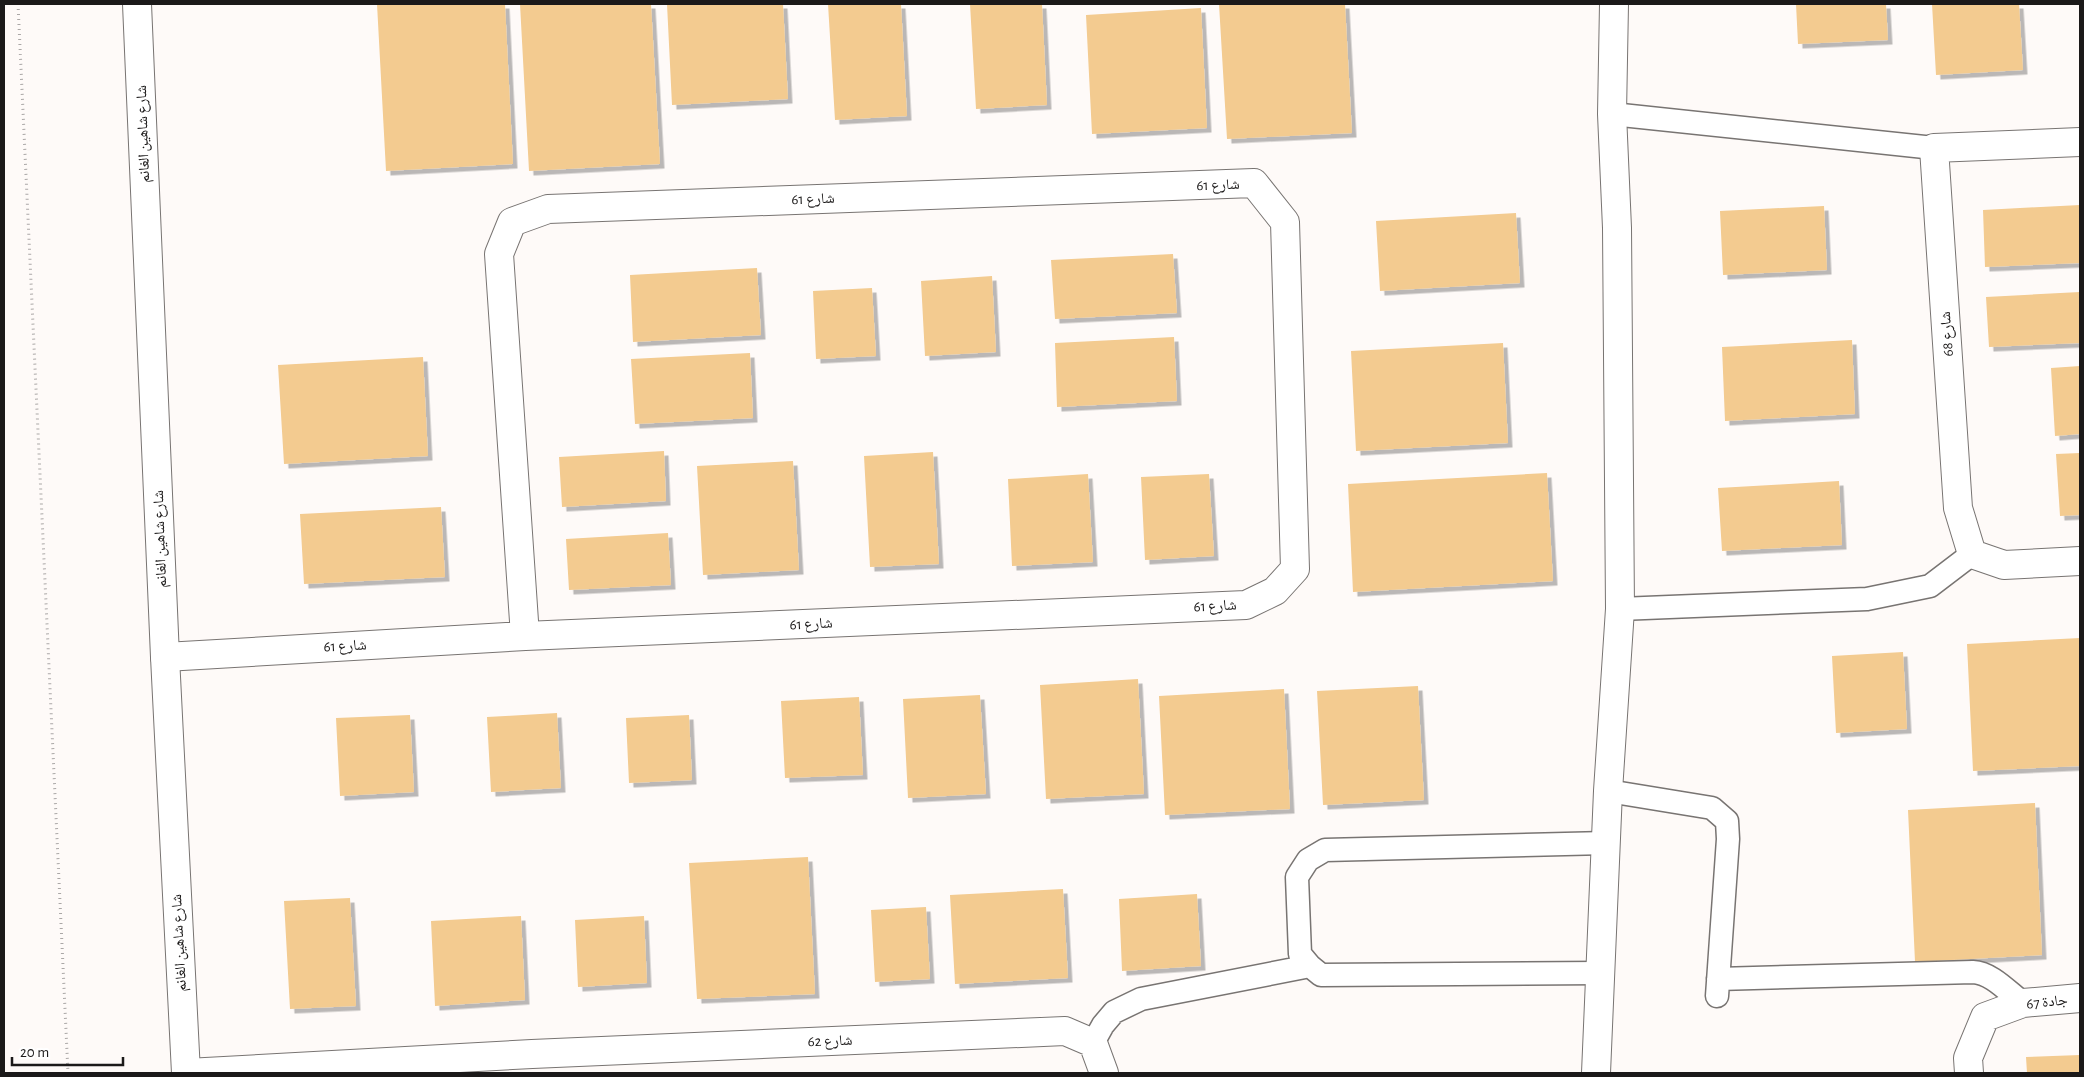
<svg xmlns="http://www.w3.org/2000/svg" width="2084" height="1077" viewBox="0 0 2084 1077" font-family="'Alegreya Sans','Noto Naskh Arabic',sans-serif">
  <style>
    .building { fill: #f3cb90; filter: url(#shadow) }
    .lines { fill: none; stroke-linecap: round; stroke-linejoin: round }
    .service-casing { stroke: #787472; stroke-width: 25 }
    .minor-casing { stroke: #787472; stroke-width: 30 }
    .tertiary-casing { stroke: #787472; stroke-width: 30 }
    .path { stroke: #aaa7a6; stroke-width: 3; stroke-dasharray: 1 4; stroke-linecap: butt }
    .service { stroke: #fff; stroke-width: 22 }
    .minor { stroke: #fff; stroke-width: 28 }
    .tertiary { stroke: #fff; stroke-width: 28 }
    .labels { text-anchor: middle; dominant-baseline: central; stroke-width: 5; stroke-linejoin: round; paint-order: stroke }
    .street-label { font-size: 15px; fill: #1b1919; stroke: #fff }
  </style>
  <defs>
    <filter id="shadow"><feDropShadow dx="4.5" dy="4.5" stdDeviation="0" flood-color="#0004"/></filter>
  </defs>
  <rect width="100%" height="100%" fill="#fefaf8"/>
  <!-- building -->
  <path class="building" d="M377,4h128l8,160 -127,7z
    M520,4h131l9,160 -131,7z
    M667,4h116l5,95 -116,6z
    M828,4h73l6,112 -72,4z
    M970,4h72l5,101 -71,4z
    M1219,4h126l7,129 -125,6z
    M1796,4h90l2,36 -90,4z
    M1932,4h87l4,66 -87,5z
    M1201,8l6,120 -115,6 -6,-119z
    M2080,205v58l-95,4 -2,-57z
    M1824,206l3,64 -104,5 -3,-64z
    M1516,213l4,70 -140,8 -4,-70z
    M1173,254l4,59 -122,6 -4,-59z
    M757,268l4,67 -128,7 -3,-67z
    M992,276l4,76 -71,4 -4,-75z
    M872,288l4,68 -60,3 -3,-68z
    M2080,292v51l-91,4 -3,-50z
    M1174,337l3,64 -120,6 -2,-64z
    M1852,340l3,74 -130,7 -3,-74z
    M1503,343l5,100 -152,8 -5,-100z
    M750,353l3,65 -118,6 -4,-65z
    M423,357l5,99 -144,8 -6,-99z
    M2080,366v68l-25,2 -4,-68z
    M664,451l2,50 -104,6 -3,-50z
    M933,452l6,112 -69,3 -6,-111z
    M2080,453v62l-20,1 -4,-62z
    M793,461l6,109 -96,5 -6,-109z
    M1547,473l6,108 -200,11 -5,-108z
    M1088,474l5,88 -81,4 -4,-87z
    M1209,474l5,82 -69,4 -4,-83z
    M1839,481l3,64 -120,6 -4,-63z
    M441,507l4,70 -141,7 -4,-70z
    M668,533l3,52 -102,5 -3,-51z
    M2080,638v128l-107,5 -6,-127z
    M1903,652l4,77 -71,4 -4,-77z
    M1138,679l6,115 -98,5 -6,-114z
    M1418,686l6,114 -101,5 -6,-114z
    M1284,689l6,120 -125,6 -6,-119z
    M980,695l6,99 -78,4 -5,-99z
    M859,697l4,78 -78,3 -4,-77z
    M557,713l4,75 -70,4 -4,-75z
    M410,715l4,77 -74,4 -4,-78z
    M689,715l3,65 -63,3 -3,-65z
    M2035,803l7,152 -127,7 -7,-152z
    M808,857l7,137 -118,5 -8,-136z
    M1063,889l5,89 -113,6 -5,-89z
    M1197,894l4,72 -79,5 -3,-72z
    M350,898l6,108 -66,3 -6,-108z
    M926,907l4,72 -55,3 -4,-72z
    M521,916l4,84 -90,6 -4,-85z
    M644,916l3,67 -69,4 -3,-67z
    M2080,1055v18h-53l-1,-16z"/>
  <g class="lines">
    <defs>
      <path id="service" d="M1612,114l322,34
        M1620,609l247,-10 63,-13 42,-32
        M1608,791l104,17 15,13 1,18 -11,157
        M1601,973l-280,2 -11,-9 -10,-12 -3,-77 11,-17 17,-10 281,-7
        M1718,979l255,-7c19,1 35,20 50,31
        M1093,1043l10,-18 11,-13 27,-13 169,-33"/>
      <path id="minor" d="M2080,142l-146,6 24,360 14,46 32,11 76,-4
        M165,657l360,-21 721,-31 29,-14 20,-22 -10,-347 -31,-39 -706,26 -36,13 -13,32 26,382
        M187,1073l345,-19 533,-23 28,12 11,30
        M1596,1073l12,-282 12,-182 -3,-381 -5,-114 2,-110
        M1969,1073l-1,-15 17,-41 38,-14 57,-5"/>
      <path id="tertiary" d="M137,4l28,653 21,416"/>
    </defs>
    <!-- service casing -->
    <use href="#service" class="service-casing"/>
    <!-- minor casing -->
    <use href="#minor" class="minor-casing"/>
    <!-- tertiary casing -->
    <use href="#tertiary" class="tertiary-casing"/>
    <!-- path -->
    <path class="path" d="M18,4l50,1069"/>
    <!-- service -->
    <use href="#service" class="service"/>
    <!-- minor -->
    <use href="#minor" class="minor"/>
    <!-- tertiary -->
    <use href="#tertiary" class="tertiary"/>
  </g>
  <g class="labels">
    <!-- street labels -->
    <g class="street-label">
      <text transform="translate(143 134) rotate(-92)">شارع شاهين الغانم</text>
      <text transform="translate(1218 185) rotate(-2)">شارع 61</text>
      <text transform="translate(813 199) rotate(-2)">شارع 61</text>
      <text transform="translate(1947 334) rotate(-94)">شارع 68</text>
      <text transform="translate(160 539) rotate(-92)">شارع شاهين الغانم</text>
      <text transform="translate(1215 606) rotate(-3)">شارع 61</text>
      <text transform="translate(811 624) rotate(-3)">شارع 61</text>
      <text transform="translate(345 646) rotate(-3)">شارع 61</text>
      <text transform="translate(179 943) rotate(-93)">شارع شاهين الغانم</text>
      <text transform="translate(2047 1002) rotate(-6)">جادة 67</text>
      <text transform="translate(830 1041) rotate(-2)">شارع 62</text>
    </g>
  </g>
  <!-- border -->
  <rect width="2084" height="1077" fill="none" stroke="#1b1919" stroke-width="10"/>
  <!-- scale -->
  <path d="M12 1057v8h111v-8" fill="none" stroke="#1b1919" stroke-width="2.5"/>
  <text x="20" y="1057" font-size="15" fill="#1b1919" stroke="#ffffff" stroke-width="4" paint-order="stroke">20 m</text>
</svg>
